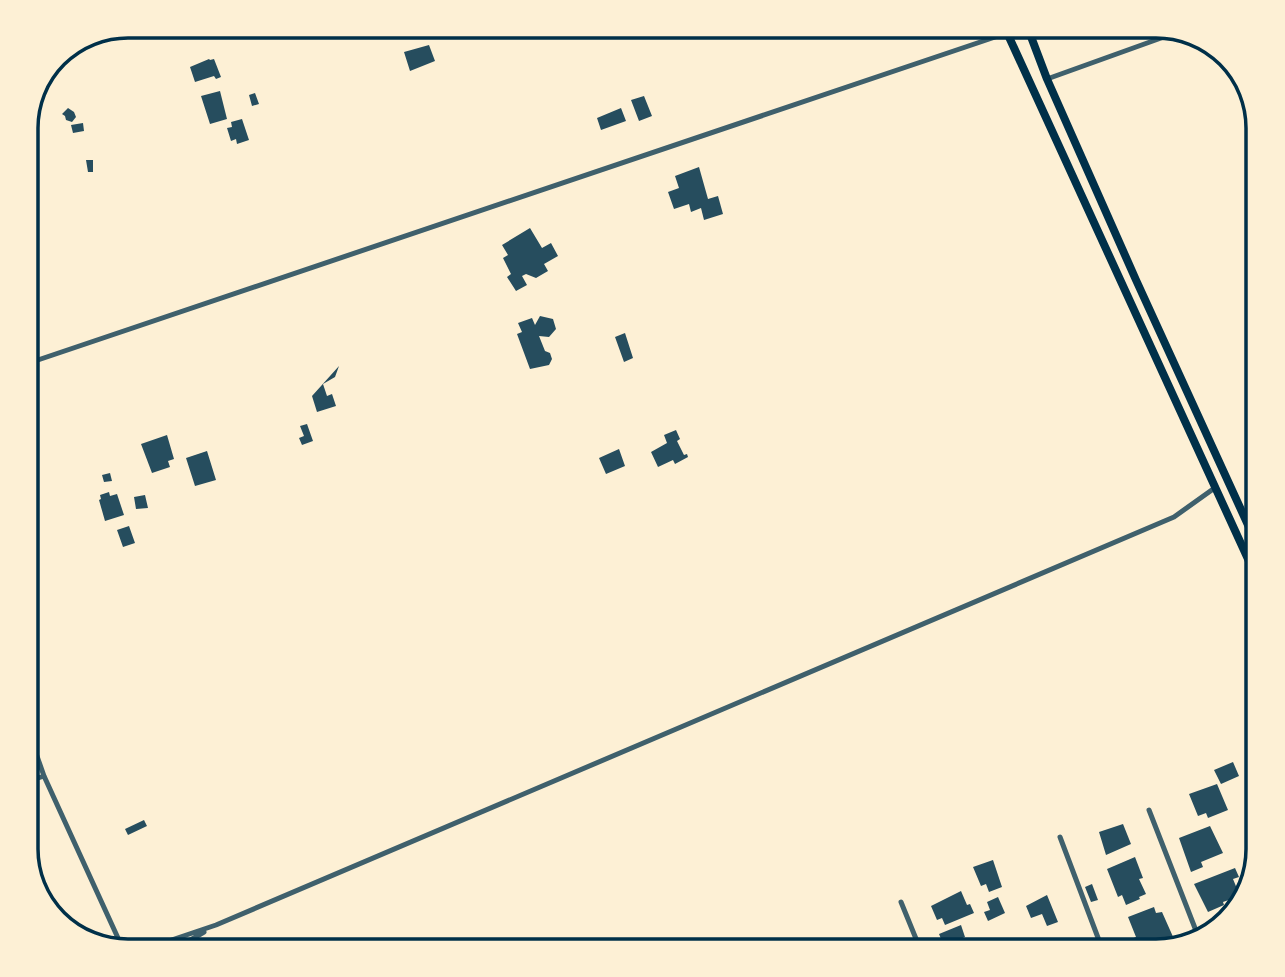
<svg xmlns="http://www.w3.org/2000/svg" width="1285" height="977" viewBox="0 0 1285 977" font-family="'Nunito Sans',sans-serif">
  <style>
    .building { fill: #264d5e }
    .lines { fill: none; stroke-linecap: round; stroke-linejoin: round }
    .minor { stroke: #3f606c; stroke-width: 5 }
    .primary { stroke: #003049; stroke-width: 8 }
    .rim { fill: none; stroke: #003049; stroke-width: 3.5 }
  </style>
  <rect width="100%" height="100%" fill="#fdf0d5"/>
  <!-- building -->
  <path class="building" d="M175,26h27v2l-23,9z
    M504,26h45l2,4 -15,4 -2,-6 -27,8z
    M429,45l6,16 -25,10 -6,-19z
    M209,59l1,1 4,-1 7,18 -5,2 -2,-3 -19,6 -5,-15z
    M220,91l7,28 -17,5 -9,-28z
    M255,93l4,11 -7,2 -3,-11z
    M644,96l8,20 -13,5 -8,-21z
    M68,108l6,4 2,5 -4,5 -6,-2 -1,-4 -3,-2z
    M621,108l5,13 -25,9 -4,-12z
    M242,119l7,21 -12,4 -1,-5 -5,2 -4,-13 5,-1 -1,-5z
    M83,123l1,8 -11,2 -2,-8z
    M86,160h7v12h-5z
    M699,167l9,32 10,-3 5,18 -19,6 -3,-12 -10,4 -2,-8 -15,5 -6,-17 11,-4 -4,-12z
    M530,228l12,20 9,-5 7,13 -14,8 4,7 -12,7 -10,-4 -4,2 5,9 -11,6 -9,-14 4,-3 -8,-16 5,-3 -6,-10z
    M540,316l13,3 3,10 -7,8 -10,-1 6,15 5,2 2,6 -3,6 -19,4 -13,-35 5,-2 -4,-9 14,-5 3,7z
    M625,333l8,25 -9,4 -9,-25z
    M339,366l-4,11 -12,7 4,12 5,-2 4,12 -19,6 -5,-16z
    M307,424l6,17 -11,4 -3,-7 5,-2 -4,-10z
    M676,430l4,9 -3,2 7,14 3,-1 1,3 -13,7 -2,-4 -15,7 -7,-15 16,-9 -3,-8z
    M167,435l7,24 -6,2 2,6 -18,6 -11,-29z
    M619,449l6,17 -19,8 -7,-16z
    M207,451l9,29 -21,6 -9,-28z
    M110,473l2,8 -8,1 -2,-7z
    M109,492l1,4 7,-2 7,21 -19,6 -6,-21 2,-1 -1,-4z
    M145,495l3,13 -12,1 -2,-12z
    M129,526l6,17 -12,4 -6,-17z
    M1233,762l6,14 -18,8 -7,-14z
    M1217,784l11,26 -20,8 -2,-5 -8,3 -9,-22z
    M144,820l3,6 -19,9 -3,-6z
    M1123,824l8,20 -25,11 -7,-23z
    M1210,826l13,27 -22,9 2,5 -12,5 -12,-34z
    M1135,857l8,21 -4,1 7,15 -7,3 1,2 -14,6 -4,-10 -4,2 -11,-28z
    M993,860l9,27 -13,5 -3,-8 -5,2 -8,-19z
    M1235,868l4,9 -6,2 7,17 -17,6 1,3 -16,7 -14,-28z
    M1092,884l6,16 -7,2 -6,-15z
    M961,891l6,14 3,-1 4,9 -29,12 -3,-7 -5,2 -6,-14z
    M1047,895l11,27 -11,4 -5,-12 -11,4 -5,-12z
    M998,897l7,16 -17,8 -4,-9 6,-2 -3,-8z
    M1154,907l2,6 6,-1 12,27 -28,12h-29l9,-4 -2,-5 12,-5 -8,-20z
    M961,925l4,12 -21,9 -5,-12z
    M981,938l3,8 6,-2 2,7h-43z
    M807,944l3,7h-21z"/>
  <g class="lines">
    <!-- minor -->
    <path class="minor" d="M1047,79l128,-46
      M26,364l981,-331
      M26,725l18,51 79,173
      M26,782l18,-6
      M1149,810l51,131
      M1060,837l43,114
      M901,902l20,49
      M139,951l77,-26 958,-408 42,-30
      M172,951l32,-19"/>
    <!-- primary -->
    <path class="primary" d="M1004,26l255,557
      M1027,26l20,53 89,201 123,269"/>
  </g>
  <!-- crop -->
  <path d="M0 0H1285V977H0ZM128 38H1156A90 90 0 0 1 1246 128V849A90 90 0 0 1 1156 939H128A90 90 0 0 1 38 849V128A90 90 0 0 1 128 38Z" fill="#fdf0d5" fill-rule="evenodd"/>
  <path class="rim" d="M128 38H1156A90 90 0 0 1 1246 128V849A90 90 0 0 1 1156 939H128A90 90 0 0 1 38 849V128A90 90 0 0 1 128 38Z"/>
</svg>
